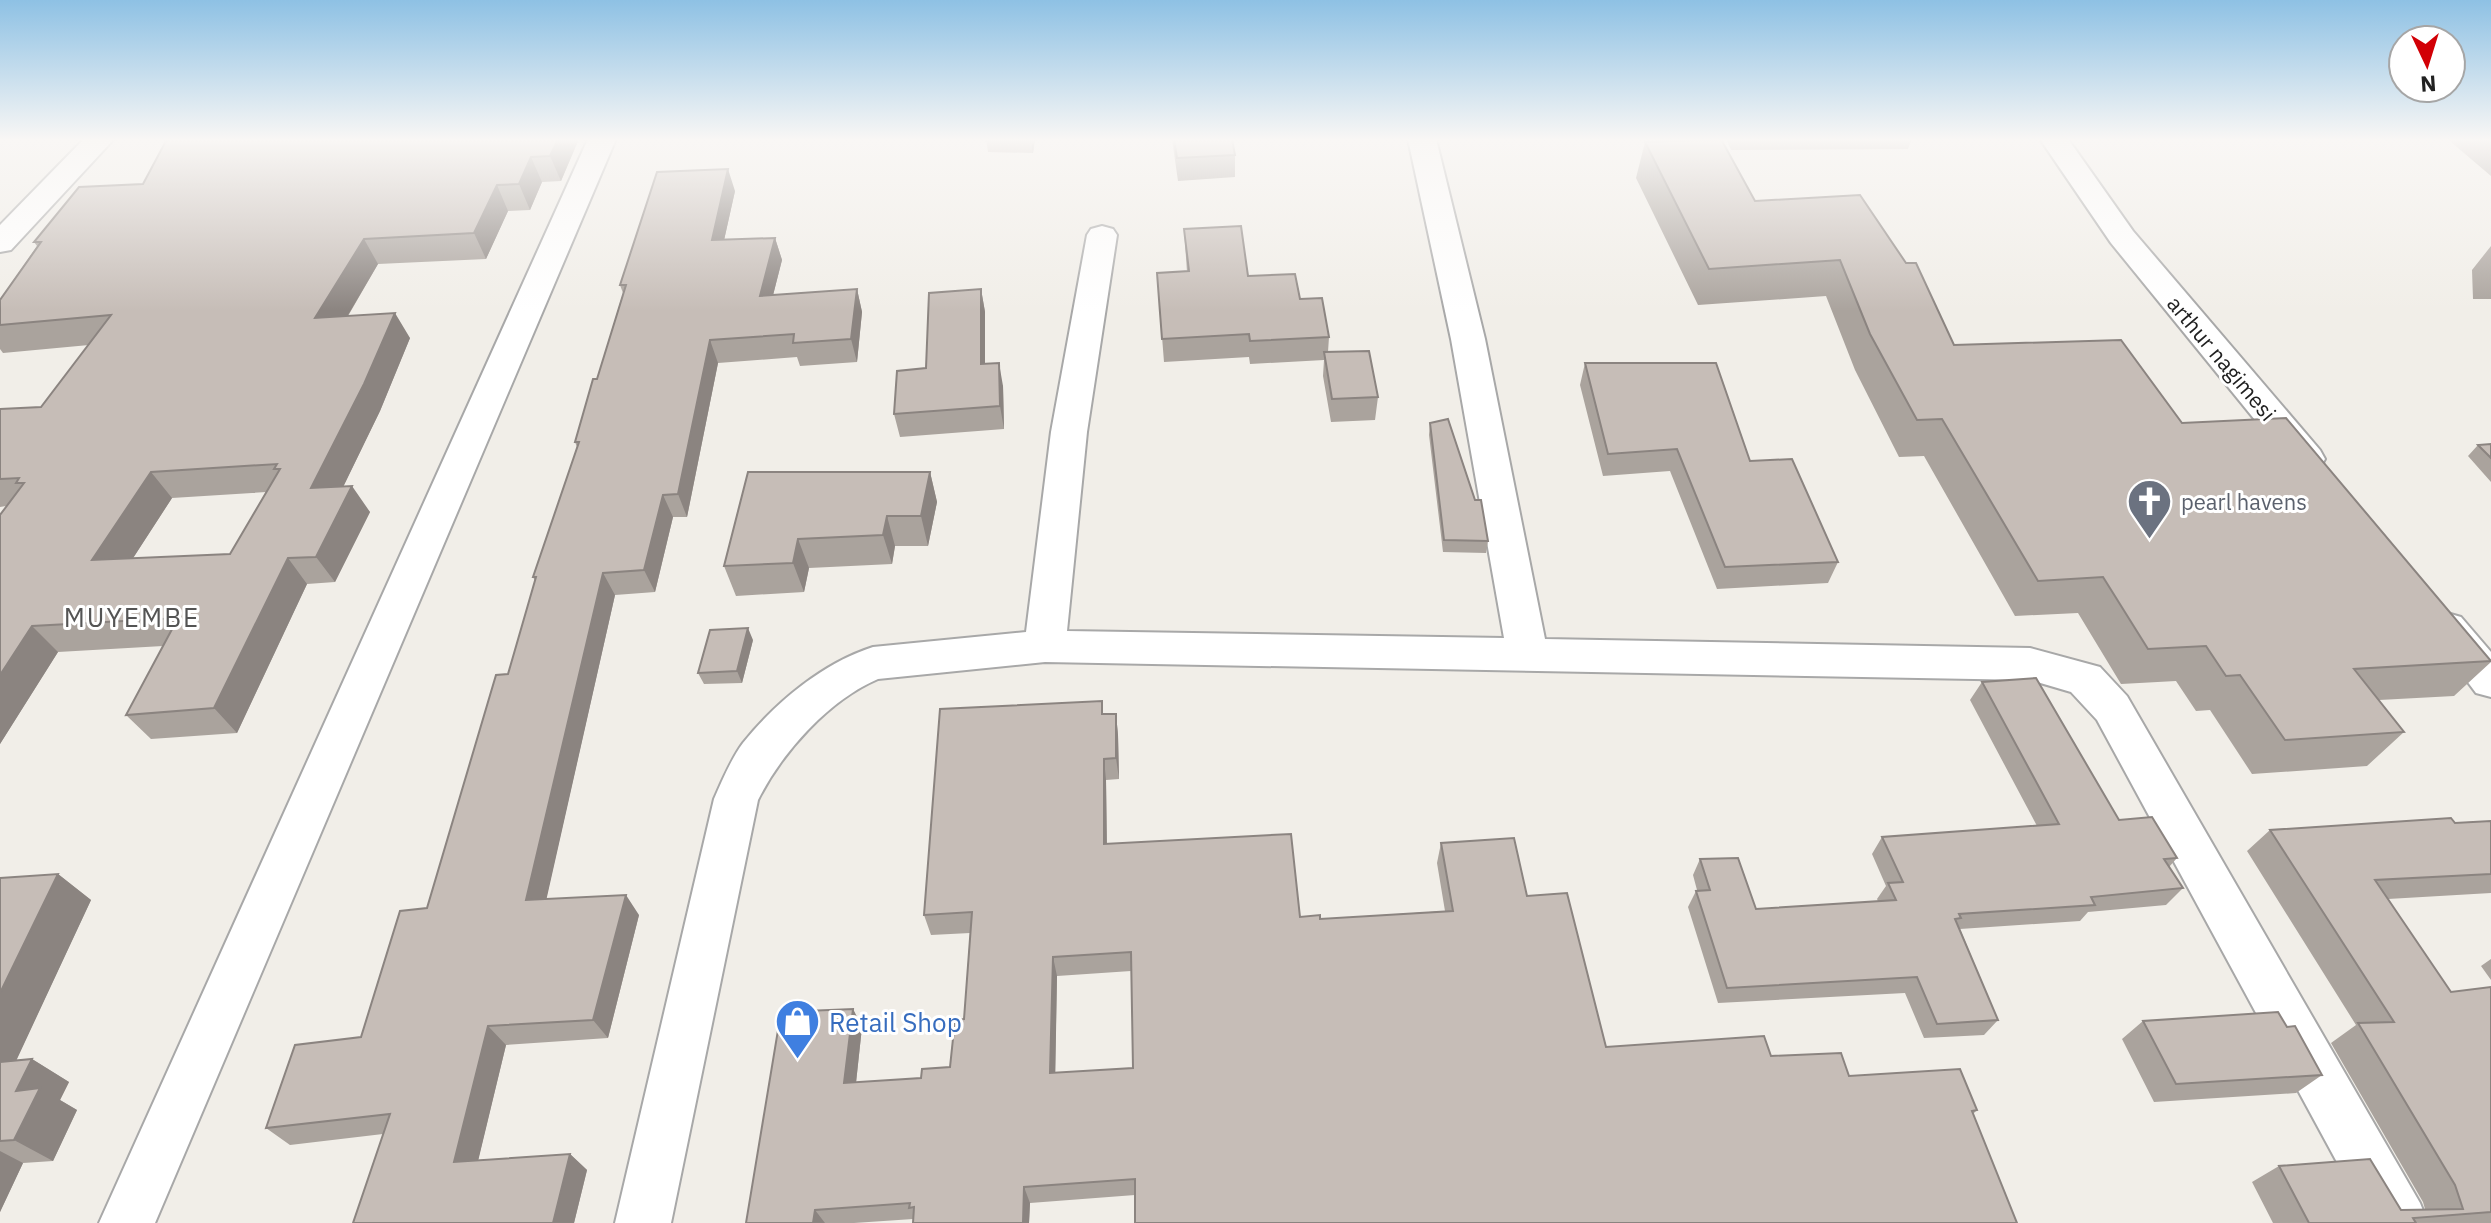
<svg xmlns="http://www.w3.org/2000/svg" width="2491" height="1223" viewBox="0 0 2491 1223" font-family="'IBM Plex Sans',sans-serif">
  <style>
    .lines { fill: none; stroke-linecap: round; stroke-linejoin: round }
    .street-casing { stroke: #a8a8a8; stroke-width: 4 }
    .street { fill: #fff; fill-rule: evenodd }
    .wall { fill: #aaa39d; fill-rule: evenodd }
    .shaded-wall { fill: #8b8480 }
    .building { fill: #c6bdb7; stroke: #8b8480; stroke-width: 2; fill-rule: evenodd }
    .labels { text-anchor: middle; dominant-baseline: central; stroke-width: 6; stroke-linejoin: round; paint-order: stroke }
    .street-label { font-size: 22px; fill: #212121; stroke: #fff }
    .worship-label { font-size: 22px; fill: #5b616d; stroke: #fff; text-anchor: start }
    .quarter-label { font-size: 26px; letter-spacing: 2px; fill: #545454; stroke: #fff }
    .near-shop-label { font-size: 26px; fill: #366cbe; stroke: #fff; text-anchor: start }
  </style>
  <rect width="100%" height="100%" fill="#f1eee8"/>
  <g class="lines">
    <defs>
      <path id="street" d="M84,139h30l-103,111 -11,2v-27z
        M588,139h28l-461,1084h-56z
        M1408,139h28l49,200 60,300 485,9 70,19 27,29 293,507 8,20h-58l-273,-503 -26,-28 -41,-12 -985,-18 -167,17c-49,21 -96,73 -120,121l-87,423h-56l99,-424c8,-18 17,-40 29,-56 33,-41 80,-80 130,-96l153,-15 25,-200 36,-197 4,-6 11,-3 11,3 4,6 -30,197 -20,199 437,7 -53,-299z
        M2040,139h28l65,92 187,219 5,9 -5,9 -13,3 -13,-3 -183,-225z
        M2447,613l14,4 30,35v45l-15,-4 -49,-65 6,-11z"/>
    </defs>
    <!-- street casing -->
    <use href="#street" class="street-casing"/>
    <!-- street -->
    <use href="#street" class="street"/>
  </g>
  <!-- wall -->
  <path class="wall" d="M986,139h49l-2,14 -45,-1z
    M1172,139h60l3,16v22l-57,4z
    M1726,139h186l-4,10 -177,1z
    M2453,139h38v37l-40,-34z
    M578,141l-17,40 -19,1 -12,28 -22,1 -22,48 -108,5 -30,52 62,22 -30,73 -37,76 27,25 -35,70 -28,2 -70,149 -86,6 -25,-24 37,-69 -105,6 -58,92v-229l6,-9 -6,1v-98l41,-2 48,-62 -86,8 -3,-4v-49l37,-54 -3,-4 109,-58zM266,492l-36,62 -97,4 39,-60z
    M1645,142l110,59 105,-6 94,150 228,78 309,237v2l-37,34 -75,4 25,32 -37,34 -115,8 -42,-64 -14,1 -20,-30 -55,3 -43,-71 -63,3 -91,-160 -25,1 -44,-87 -29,-74 -128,9 -62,-127z
    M735,191l-11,49 51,-2 7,22 -9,35 84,-6 5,23 -5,50 -57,4 -3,-9 -79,6 -31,154h-14l-18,75 -40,3 -69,304 93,16 -31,123 -102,7 -28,115 92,-6 17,16 -13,53 -191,-89 -93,11 -24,-17 95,-91 66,-129 81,-234 27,-93 -2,-4 44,-130 -2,-5 22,-63 26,-86 -3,-8z
    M1184,229l64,47 52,23 29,38 -1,15 50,45 -3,23 -44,2 -8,-46 1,-16 -74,4 -1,-7 -85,5 -7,-89 30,-1z
    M2491,246v53h-18l-1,-29z
    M981,289l4,23v52l18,22 1,43 -104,8 -6,-23z
    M1585,363l165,98 88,101 -10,21 -111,6 -47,-118 -67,5 -23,-91z
    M1430,423l58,118 -2,12 -43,-1 -14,-117z
    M2491,444v38l-23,-26 10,-11z
    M930,472l7,30 -9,44h-33l-3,18 -83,4 -5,24 -68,4 -12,-30z
    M753,640l-11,43 -38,1 -6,-11z
    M1982,682l137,138 58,38 -8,9 14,21 -17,17 -78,7 -8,9 -120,8 38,91 -14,15 -60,3 -19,-45 -187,10 -30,-96 8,-16 1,-1 -4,-15 7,-16 56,50 122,-8 -1,-2 9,-13 -14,-32 10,-17 155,-11 -67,-126z
    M1102,701l1,13h13l2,21 1,44 -13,1 1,63 193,74 20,2 125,-8 -8,-48 4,-20 86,53 79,151 165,9 78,20 128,34 -4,4 -838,81 -105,8 -1,20h-116v-4l-59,4h-108l107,-214 9,18 -6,56 65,-5 29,-11 14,-48 6,-86 -39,2 -7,-20zM1131,971l2,97 -78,5 2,-97z
    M2491,821v72l-103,6 63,93 40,-5v236h-218l-21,-41 27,-16 122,44 24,-1 -2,-7 -92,-159 25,-18 -109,-174 23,-21z
    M58,874l33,26 -75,160 16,-1 37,23 -9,18 17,10 -24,51 -30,2 -23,49v-334z
    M2491,959v21l-10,-14z
    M2143,1021l144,6 35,48 -26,18 -142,9 -32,-63z"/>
  <!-- shaded-wall -->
  <path class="shaded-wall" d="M558,139h19l1,2 -17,40 -11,-25z
    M1031,139h4l-2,14 -2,-12z
    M531,157l11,25 -12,28 -11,-26z
    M728,169l7,22 -16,72 -7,-23z
    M497,185l11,26 -22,48 -12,-26z
    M775,238l7,22 -15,59 -7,-23z
    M364,239l14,25 -47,80 -16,-26z
    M857,289l5,23 -5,50 -6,-23z
    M981,289l4,23v76l-4,-24z
    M395,313l15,25 -30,73 -50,103 -19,-26z
    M710,340l8,23 -31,154 -9,-23z
    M999,363l4,23 1,43 -4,-23z
    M151,472l21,26 -57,88 -23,-26z
    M930,472l7,30 -9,44 -7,-30z
    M352,486l18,26 -35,70 -19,-25z
    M663,495l10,22 -18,75 -11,-22z
    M887,516l8,30 -3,18 -9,-29z
    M798,539l11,29 -5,24 -11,-29z
    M288,558l19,26 -70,149 -23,-25z
    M603,573l12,22 -73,324 -16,-19z
    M32,626l26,26 -58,92v-69z
    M748,628l5,12 -11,43 -5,-12z
    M1116,714l2,21 1,44 -3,-21z
    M1104,759l2,21 1,84 -3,-20z
    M58,874l33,26 -87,187 -4,-2v-92z
    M626,895l13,20 -31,123 -15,-18z
    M1053,957l4,19 -2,115 -5,-18z
    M853,1009l9,18 -8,74 -10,-18z
    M488,1026l18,19 -32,133 -20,-16z
    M32,1059l37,23 -9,18 17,10 -24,51 -39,-21 2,-49z
    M0,1151l23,12 -23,49z
    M570,1154l17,16 -13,53h-21z
    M1024,1187l6,16 -1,20h-6z
    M815,1210l10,13h-12z"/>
  <!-- building -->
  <path class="building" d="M167,139h391l-8,17 -19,1 -12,27 -22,1 -23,48 -110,6 -49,79 80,-5 -31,71 -53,104 41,-2 -36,71 -28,1 -74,150 -88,7 52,-97 -146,8 -32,49v-160l24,-32h-8l3,-5 -19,1v-70l41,-2 70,-92 -111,10v-25l41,-58h-7l45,-55 64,-3zM277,464l-3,5h6l-50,85 -138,6 59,-88z
    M986,139h45v2h-45z
    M1174,139h58l3,16 -58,3z
    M1721,139l34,62 105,-6 46,68h10l38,82 167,-5 61,83 104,-5 205,243 -137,8 50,63 -119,8 -45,-65 -14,1 -20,-30 -58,3 -45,-72 -65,4 -96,-162 -25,1 -47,-86 -30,-74 -131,9 -64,-127z
    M728,169l-16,71 63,-2 -15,58 97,-7 -6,50 -58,4 1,-9 -84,6 -32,154 -15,1 -19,75 -41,3 -77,327 100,-5 -33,125 -105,6 -34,136 116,-8 -17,69h-200l37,-109 -124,14 29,-83 66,-8 39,-126 27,-3 69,-233 12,-1 28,-97h-3l46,-135h-4l18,-63h4l29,-94h-6l37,-113z
    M1241,226l7,50 47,-2 5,25 22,-1 7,39 -79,4 -1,-7 -87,5 -5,-66 32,-2 -5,-42z
    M981,289v75l18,-1 1,43 -106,8 3,-43 29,-3 3,-75z
    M1369,351l9,46 -46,2 -8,-47z
    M1585,363h131l34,98 42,-2 46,103 -113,5 -48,-118 -69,5z
    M1448,419l27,81h6l7,41 -44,-1 -14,-117z
    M2491,444v14l-13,-13z
    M748,472h182l-9,44h-34l-4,19 -85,4 -5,24 -69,3z
    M748,628l-11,43 -39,2 12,-43z
    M2036,678l83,142 33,-3 25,41 -13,1 19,29 -92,9 4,8 -136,9 2,4 -6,1 43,101 -61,4 -20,-47 -190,11 -31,-97 14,-1 -10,-31 38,-1 18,51 140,-9 -8,-17 15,-1 -21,-45 177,-13 -77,-142z
    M1102,701v13h14v44l-12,1v85l187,-10 9,83 20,-2v4l133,-8 -12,-68 73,-5 13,58 40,-3 39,154 158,-11 7,20 70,-3 8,23 111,-7 17,41 -5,1 45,112h-882v-44l-111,8 -1,36h-110l1,-16 -5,1 1,-5 -95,7 -2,13h-67l35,-211 72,-3 -9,74 77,-5 1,-9 28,-2 5,-47 9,-1 8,-107 -48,3 16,-206zM1131,952l2,116 -83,5 3,-116z
    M2451,818l4,5 36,-2v53l-116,6 76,112 40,-5v225l-78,6 3,5h-107l-30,-57 91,-7 31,51 62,-1 -8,-24 -97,-162 36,-1 -124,-192z
    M58,874l-58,119v-115z
    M2278,1012l9,15 8,-1 27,49 -146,9 -33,-63z
    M32,1059l-16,32 24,-3 -26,52 -14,1v-79z"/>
  <!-- sky -->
  <linearGradient id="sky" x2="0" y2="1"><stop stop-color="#8ec1e4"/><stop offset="0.45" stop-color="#f9f7f5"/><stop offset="1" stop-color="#f9f7f5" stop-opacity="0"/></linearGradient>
  <rect width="2491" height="311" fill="url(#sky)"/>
  <!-- icons -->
  <defs>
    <symbol id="church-pin" viewBox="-11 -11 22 30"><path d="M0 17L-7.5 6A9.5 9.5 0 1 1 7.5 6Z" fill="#6b7280" stroke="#fff"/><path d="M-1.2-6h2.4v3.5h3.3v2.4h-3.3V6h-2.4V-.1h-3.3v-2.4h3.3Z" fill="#fff"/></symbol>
    <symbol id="shop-pin" viewBox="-11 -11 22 30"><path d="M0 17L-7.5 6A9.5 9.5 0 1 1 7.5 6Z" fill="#3f7fe0" stroke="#fff"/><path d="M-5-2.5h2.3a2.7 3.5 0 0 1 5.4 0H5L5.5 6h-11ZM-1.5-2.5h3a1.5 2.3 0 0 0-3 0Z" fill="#fff"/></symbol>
  </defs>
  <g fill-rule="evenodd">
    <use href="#church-pin" x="2124" y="476" width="51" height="69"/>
    <use href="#shop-pin" x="772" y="996" width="51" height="69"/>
  </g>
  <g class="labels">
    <!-- street labels -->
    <g class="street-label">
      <text transform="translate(2222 358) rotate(50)">arthur nagimesi</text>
    </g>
    <!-- worship labels -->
    <g class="worship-label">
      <text x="2181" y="501">pearl havens</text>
    </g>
    <!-- quarter labels -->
    <g class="quarter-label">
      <text x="132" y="617">MUYEMBE</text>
    </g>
    <!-- near-shop labels -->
    <g class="near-shop-label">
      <text x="829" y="1022">Retail Shop</text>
    </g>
  </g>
  <!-- north arrow -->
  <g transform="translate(2427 64) rotate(176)"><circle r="38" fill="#ffffff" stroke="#a6a6a6" stroke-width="2"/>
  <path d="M0-6L14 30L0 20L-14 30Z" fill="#d20006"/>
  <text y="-12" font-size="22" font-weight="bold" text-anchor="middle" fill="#212121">N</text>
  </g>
</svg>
